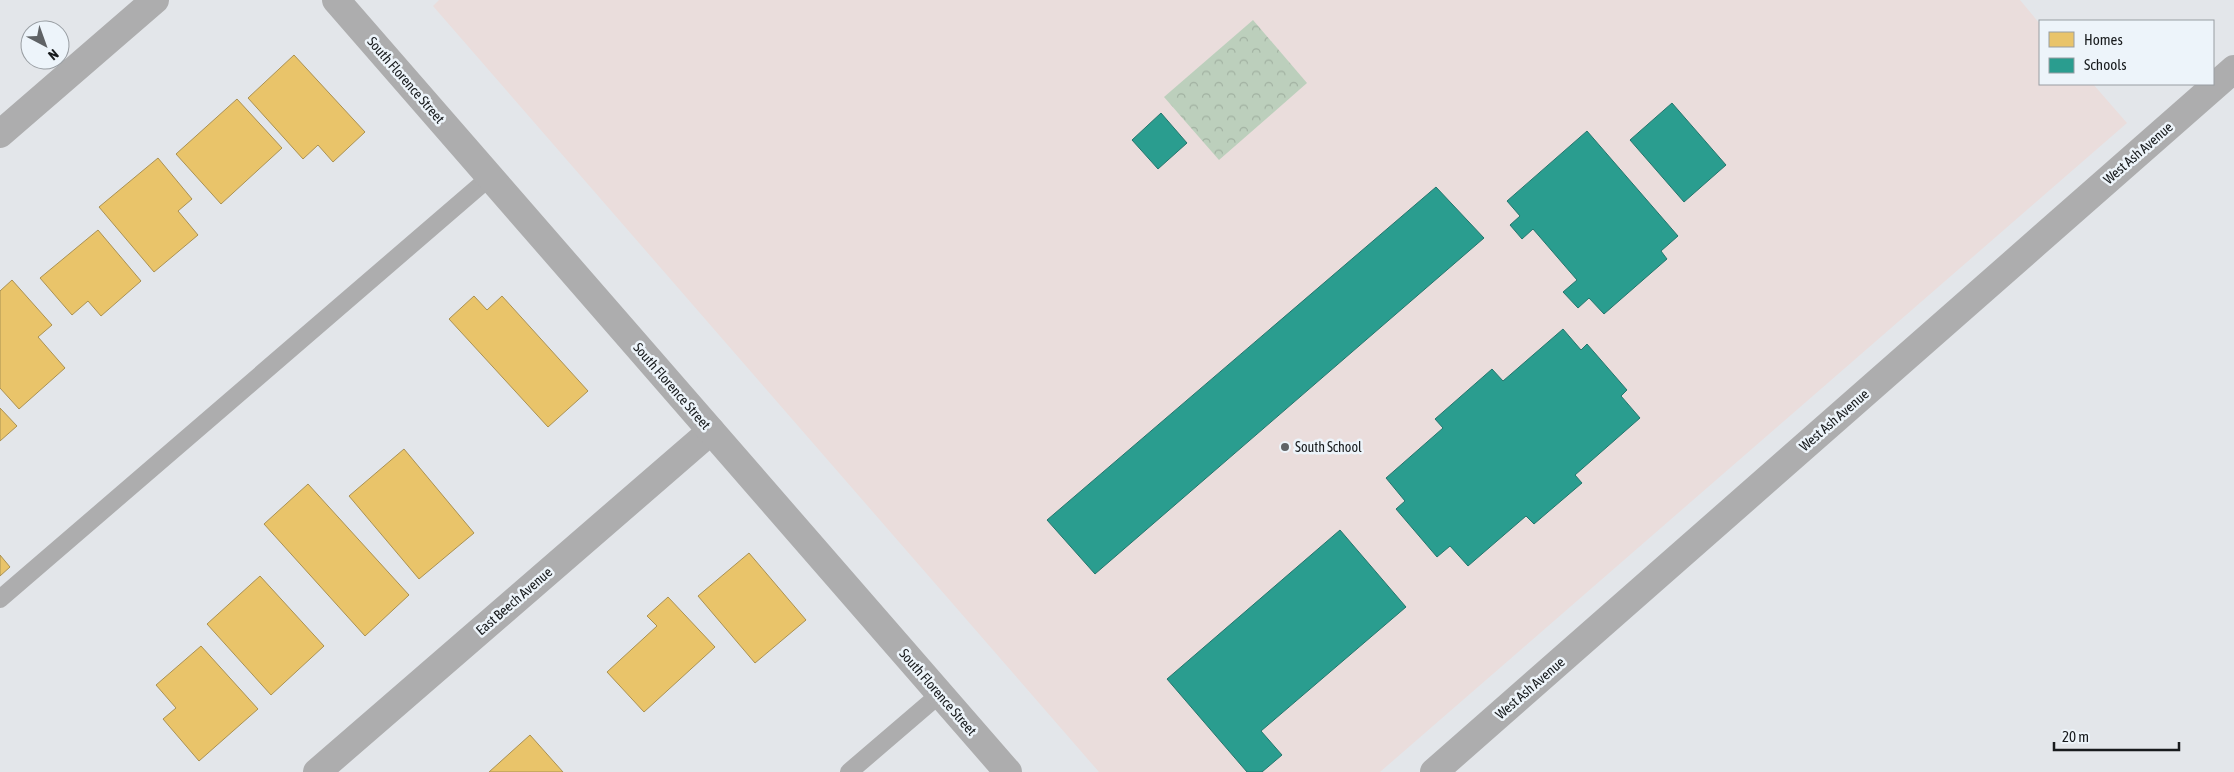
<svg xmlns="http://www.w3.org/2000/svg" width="2234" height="772" viewBox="0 0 2234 772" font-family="'Asap Condensed',sans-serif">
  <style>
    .education { fill: #eadddc }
    .park { fill: url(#park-crowns) }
    .homes { fill: #e9c46a; stroke: #aa9153 }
    .schools { fill: #2a9d8f; stroke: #25766d }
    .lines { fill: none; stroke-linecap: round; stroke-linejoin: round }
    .service { stroke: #adadae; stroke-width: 18 }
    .minor { stroke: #adadae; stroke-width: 28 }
    .tertiary { stroke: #adadae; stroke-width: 28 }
    .poi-dot { fill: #5f6265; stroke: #edf4fa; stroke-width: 2 }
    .labels { text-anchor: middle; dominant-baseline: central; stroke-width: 5; stroke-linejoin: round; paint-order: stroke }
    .street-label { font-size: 14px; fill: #181b1d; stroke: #edf4fa }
    .poi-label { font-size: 14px; fill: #181b1d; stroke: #edf4fa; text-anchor: start }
  </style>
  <defs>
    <pattern id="park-crowns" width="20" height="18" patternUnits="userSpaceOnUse" patternTransform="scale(1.25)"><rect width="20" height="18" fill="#bccfbc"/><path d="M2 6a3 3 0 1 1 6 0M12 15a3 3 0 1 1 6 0" fill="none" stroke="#a1b1a1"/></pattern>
  </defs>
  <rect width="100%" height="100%" fill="#e3e6ea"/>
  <!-- education -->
  <path class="education" d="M439,0h1581l20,24v60h53l34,39 -747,649h-281l-666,-766z"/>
  <!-- park -->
  <path class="park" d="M1253,20l54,63 -88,77 -55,-63z"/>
  <!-- homes -->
  <path class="homes" d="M294,55l71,77 -32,30 -15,-17 -15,14 -55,-61z
    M237,99l45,49 -61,56 -45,-50z
    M158,158l34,41 -14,12 20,24 -44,37 -55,-65z
    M98,230l43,51 -40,35 -13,-15 -16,14 -32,-37z
    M12,280l40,45 -14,12 27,31 -46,41 -19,-21v-97z
    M474,296l13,14 15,-14 86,95 -40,36 -99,-108z
    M0,408l17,18 -17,15z
    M404,449l70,84 -55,46 -70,-83z
    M308,484l101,111 -44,41 -101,-112z
    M749,553l57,67 -51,43 -57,-67z
    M0,555l10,12 -10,9z
    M260,576l64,70 -53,49 -64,-71z
    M668,597l47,50 -71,65 -37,-40 50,-46 -10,-10z
    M201,646l57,63 -59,52 -36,-42 13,-11 -20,-23z
    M530,735l33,37h-74z"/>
  <!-- schools -->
  <path class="schools" d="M1672,103l54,62 -42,37 -54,-62z
    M1161,113l26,30 -29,26 -26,-29z
    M1587,131l91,105 -17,15 6,8 -63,55 -15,-16 -11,10 -15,-16 14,-12 -44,-51 -11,10 -12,-14 10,-9 -13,-15z
    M1436,187l48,51 -389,336 -48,-54z
    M1563,329l18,21 6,-6 40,46 -6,6 19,22 -65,57 7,8 -48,41 -8,-8 -58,50 -18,-20 -13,11 -41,-48 9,-8 -19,-23 57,-50 -8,-9 57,-50 11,12z
    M1340,530l66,77 -145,124 21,24 -20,17h-15l-80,-93z"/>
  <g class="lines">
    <!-- service -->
    <path class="service" d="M0,599l490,-422
      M849,772l91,-78"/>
    <!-- minor -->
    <path class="minor" d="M0,134l155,-134
      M317,772l394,-341"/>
    <!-- tertiary -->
    <path class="tertiary" d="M336,0l672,772
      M1434,772l800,-703"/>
  </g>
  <!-- markers -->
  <circle class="poi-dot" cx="1285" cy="447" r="5"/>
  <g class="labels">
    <!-- street labels -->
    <g class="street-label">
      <text transform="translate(406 80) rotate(49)">South Florence Street</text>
      <text transform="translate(2138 153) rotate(-41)">West Ash Avenue</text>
      <text transform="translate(672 386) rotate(49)">South Florence Street</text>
      <text transform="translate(1834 420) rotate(-41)">West Ash Avenue</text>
      <text transform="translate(514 601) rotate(-41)">East Beech Avenue</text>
      <text transform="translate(1530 688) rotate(-41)">West Ash Avenue</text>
      <text transform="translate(938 692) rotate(49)">South Florence Street</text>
    </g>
    <!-- poi labels -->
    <g class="poi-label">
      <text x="1295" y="447">South School</text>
    </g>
  </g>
  <!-- legend -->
  <rect x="2039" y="20" width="175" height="65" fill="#edf4fa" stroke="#989da2"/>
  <rect x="2049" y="32" width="25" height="15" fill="#e9c46a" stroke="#989da2"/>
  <text x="2084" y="45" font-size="15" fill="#181b1d">Homes</text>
  <rect x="2049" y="58" width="25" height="15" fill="#2a9d8f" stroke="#989da2"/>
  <text x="2084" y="70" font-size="15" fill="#181b1d">Schools</text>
  <!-- north arrow -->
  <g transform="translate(45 45) rotate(139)"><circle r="24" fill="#edf4fa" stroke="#989da2"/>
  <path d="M0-4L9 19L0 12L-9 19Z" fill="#5f6265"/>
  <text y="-8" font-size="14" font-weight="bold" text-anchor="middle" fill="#181b1d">N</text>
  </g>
  <!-- scale -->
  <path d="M2054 742v8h125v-8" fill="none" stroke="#181b1d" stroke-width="2.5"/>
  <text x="2062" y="742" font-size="15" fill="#181b1d" stroke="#edf4fa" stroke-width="4" paint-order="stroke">20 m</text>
</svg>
